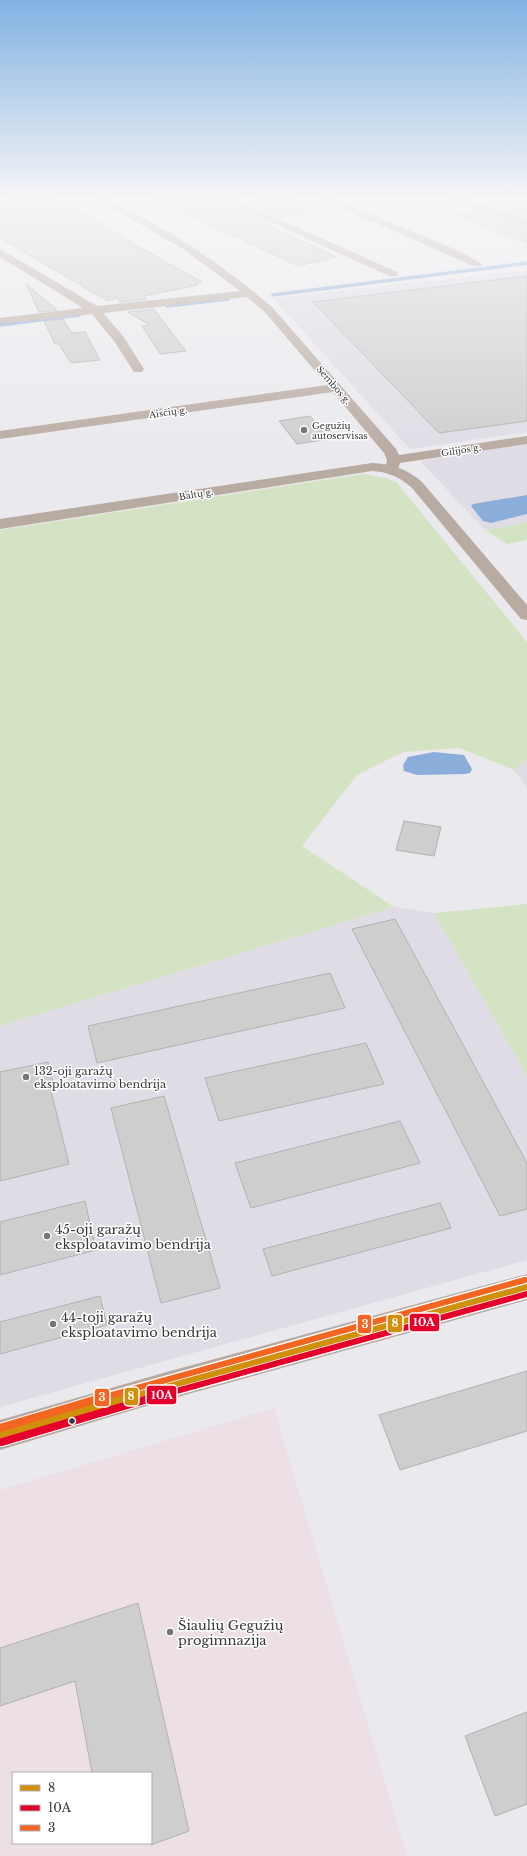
<svg xmlns="http://www.w3.org/2000/svg" width="527" height="1856" viewBox="0 0 527 1856" font-family="'Libre Baskerville',serif">
  <style>
    .built { fill: #dfdce5 }
    .education { fill: #eddfe6; fill-rule: evenodd }
    .green { fill: #d4e3c4 }
    .water { fill: #8aaed9 }
    .lines { fill: none; stroke-linecap: round; stroke-linejoin: round }
    .stream { stroke: #8aaed9; stroke-width: 3.5 }
    .building { fill: #cfcecf; stroke: #b2b0b1 }
    .minor { fill: #b8aaa0; fill-rule: evenodd }
    .major { fill: #b7aba2; fill-rule: evenodd }
    .bus-1-far1-casing { stroke: #fff; stroke-width: 9 }
    .bus-1-casing { stroke: #fff; stroke-width: 10 }
    .bus-2-far1-casing { stroke: #fff; stroke-width: 9 }
    .bus-2-casing { stroke: #fff; stroke-width: 10 }
    .bus-3-far1-casing { stroke: #fff; stroke-width: 9 }
    .bus-3-casing { stroke: #fff; stroke-width: 10 }
    .bus-1-far1 { stroke: #d1900b; stroke-width: 6 }
    .bus-1 { stroke: #d1900b; stroke-width: 8 }
    .bus-2-far1 { stroke: #e4002b; stroke-width: 6 }
    .bus-2 { stroke: #e4002b; stroke-width: 8 }
    .bus-3-far1 { stroke: #f26522; stroke-width: 6 }
    .bus-3 { stroke: #f26522; stroke-width: 8 }
    .poi-dot { fill: #767578; stroke: #fff; stroke-width: 1.5 }
    .bus-dot { fill: #373639; stroke: #fff; stroke-width: 1.5 }
    .labels { text-anchor: middle; dominant-baseline: central; stroke-width: 3; stroke-linejoin: round; paint-order: stroke }
    .far-street-label { font-size: 9px; fill: #373639; stroke: #fff }
    .far-poi-label { font-size: 9px; fill: #373639; stroke: #fff; text-anchor: start }
    .poi-label { font-size: 11px; fill: #373639; stroke: #fff; text-anchor: start }
    .near-poi-label { font-size: 13px; fill: #373639; stroke: #fff; text-anchor: start }
    .line-badge { stroke: #fff; stroke-width: 1.5 }
    .badge-label { font-size: 11px; text-anchor: middle; font-weight: bold; fill: #fff }
  </style>
  <rect width="100%" height="100%" fill="#eae9ed"/>
  <!-- built -->
  <path class="built" d="M527,270v162l-117,17 -137,-151z
    M527,443v79l-42,8 -65,-69z
    M527,760v28l-13,-18z
    M394,907l40,6 93,163v184l-527,147v-381z"/>
  <!-- education -->
  <path class="education" d="M274,1408l133,448h-407v-366zM13,1773h138v70h-138z"/>
  <!-- green -->
  <path class="green" d="M363,474l23,4 11,5 130,159v118l-13,10 -55,-22 -56,4 -46,23 -55,71 92,61 -394,119v-496z
    M527,522v18l-20,4 -22,-14z
    M527,904v172l-93,-163z"/>
  <!-- water -->
  <path class="water" d="M527,495v19l-36,9 -8,-2 -12,-15 2,-2z
    M434,752l30,3 8,14 -2,4 -5,1 -48,1 -13,-4 -1,-6 5,-8z"/>
  <g class="lines">
    <!-- stream -->
    <path class="stream" d="M273,295l254,-32
      M167,306l62,-7
      M0,325l79,-10"/>
  </g>
  <!-- building -->
  <path class="building" d="M24,197h28l11,5 56,32h-3l86,48 -6,2 2,1 -54,11 3,3 -27,3 -3,-4 -9,3 -108,-63v-37z
    M153,197h63l50,24 -5,1 5,3 71,32 -39,9 -64,-30h-2z
    M272,197h19l29,13 -40,8 -35,-16z
    M509,203l18,6v10l-35,-13z
    M477,210l50,18v15l-71,-28z
    M527,276v145l-88,12 -126,-131z
    M26,284l31,26 -18,2z
    M154,309l24,32 8,10 -26,3 -18,-28 8,-1 -22,-13z
    M63,319l9,14 13,-1 15,28 -29,3 -12,-19h-4l-11,-23z
    M310,416l19,23 -32,5 -18,-23z
    M404,821l37,6 -7,29 -38,-6z
    M395,919l132,244v46l-27,7 -148,-287z
    M330,973l15,35 -248,55 -9,-37z
    M366,1043l18,41 -165,37 -14,-43z
    M48,1062l5,20 -4,1 20,81 -69,17v-109z
    M164,1096l56,192 -59,15 -50,-195z
    M400,1121l20,42 -169,45 -16,-45z
    M85,1201l11,49 -96,25v-53z
    M440,1203l11,25 -179,48 -9,-27z
    M100,1296l7,29 -107,29v-32z
    M527,1371v60l-127,39 -21,-55z
    M138,1603l51,228 -38,14v-72h-59l-17,-92 -75,25v-58z
    M527,1712v92l-32,12 -30,-80z"/>
  <g class="lines">
    <!-- minor -->
    <path class="minor" d="M92,197h12c61,30 117,66 168,110l124,142 3,6 128,-19v8l-127,19 -3,9h-10l-2,-3 2,-9 -3,-7 -51,-61 -333,47v-8l327,-46 -63,-74 -17,-14 -144,16 20,23 21,33 -2,3h-8l-20,-31 -22,-27 -92,10v-6l83,-10 -83,-51v-8l97,57 143,-15 -57,-42z
      M217,197h12l168,75 1,2 -1,2h-8z
      M317,197h13l129,54 23,13 -1,2h-8z
      M450,197h13l64,24v6l-75,-28z
      M527,1274v26l-364,101 -163,49v-30l163,-47z"/>
    <!-- major -->
    <path class="major" d="M372,463c19,1 36,6 50,19l105,123v15l-6,-1 -109,-131c-12,-11 -24,-16 -40,-17l-372,58v-10z"/>
    <defs>
      <path id="bus-1-far1" d="M119,1400l408,-113"/>
      <path id="bus-1" d="M0,1435l122,-36"/>
      <path id="bus-2-far1" d="M144,1400l383,-106"/>
      <path id="bus-2" d="M2,1442l146,-43"/>
      <path id="bus-3-far1" d="M94,1400l431,-120"/>
      <path id="bus-3" d="M0,1428l97,-29"/>
    </defs>
    <!-- bus-1-far1 casing -->
    <use href="#bus-1-far1" class="bus-1-far1-casing"/>
    <!-- bus-1 casing -->
    <use href="#bus-1" class="bus-1-casing"/>
    <!-- bus-2-far1 casing -->
    <use href="#bus-2-far1" class="bus-2-far1-casing"/>
    <!-- bus-2 casing -->
    <use href="#bus-2" class="bus-2-casing"/>
    <!-- bus-3-far1 casing -->
    <use href="#bus-3-far1" class="bus-3-far1-casing"/>
    <!-- bus-3 casing -->
    <use href="#bus-3" class="bus-3-casing"/>
    <!-- bus-1-far1 -->
    <use href="#bus-1-far1" class="bus-1-far1"/>
    <!-- bus-1 -->
    <use href="#bus-1" class="bus-1"/>
    <!-- bus-2-far1 -->
    <use href="#bus-2-far1" class="bus-2-far1"/>
    <!-- bus-2 -->
    <use href="#bus-2" class="bus-2"/>
    <!-- bus-3-far1 -->
    <use href="#bus-3-far1" class="bus-3-far1"/>
    <!-- bus-3 -->
    <use href="#bus-3" class="bus-3"/>
  </g>
  <!-- sky -->
  <linearGradient id="sky" x2="0" y2="1"><stop stop-color="#82b2e2"/><stop offset="0.43" stop-color="#f6f5f7"/><stop offset="1" stop-color="#f6f5f7" stop-opacity="0"/></linearGradient>
  <rect width="527" height="457" fill="url(#sky)"/>
  <!-- markers -->
  <g class="poi-dot">
    <circle cx="304" cy="430" r="4"/>
    <circle cx="26" cy="1077" r="4"/>
    <circle cx="47" cy="1236" r="4"/>
    <circle cx="53" cy="1324" r="4"/>
    <circle cx="170" cy="1632" r="4"/>
  </g>
  <circle class="bus-dot" cx="72" cy="1421" r="3.5"/>
  <g class="labels">
    <!-- far-street labels -->
    <g class="far-street-label">
      <text transform="translate(334 385) rotate(49)">Sembos g.</text>
      <text transform="translate(168 412) rotate(-8)">Aisčių g.</text>
      <text transform="translate(461 450) rotate(-9)">Gilijos g.</text>
      <text transform="translate(196 494) rotate(-9)">Baltų g.</text>
    </g>
    <!-- far-poi labels -->
    <g class="far-poi-label">
      <text x="312" y="425">Gegužių<tspan x="312" dy="10">autoservisas</tspan></text>
    </g>
    <!-- poi labels -->
    <g class="poi-label">
      <text x="34" y="1071">132-oji garažų<tspan x="34" dy="13">eksploatavimo bendrija</tspan></text>
    </g>
    <!-- near-poi labels -->
    <g class="near-poi-label">
      <text x="55" y="1229">45-oji garažų<tspan x="55" dy="15">eksploatavimo bendrija</tspan></text>
      <text x="61" y="1317">44-toji garažų<tspan x="61" dy="15">eksploatavimo bendrija</tspan></text>
      <text x="178" y="1625">Šiaulių Gegužių<tspan x="178" dy="15">progimnazija</tspan></text>
    </g>
  </g>
  <g class="line-badge">
    <rect x="409" y="1313" width="31" height="19" rx="4" fill="#e4002b"/>
    <rect x="387" y="1314" width="16" height="19" rx="4" fill="#d1900b"/>
    <rect x="357" y="1314" width="15" height="20" rx="4" fill="#f26522"/>
    <rect x="146" y="1385" width="31" height="20" rx="4" fill="#e4002b"/>
    <rect x="124" y="1387" width="15" height="19" rx="4" fill="#d1900b"/>
    <rect x="94" y="1388" width="16" height="19" rx="4" fill="#f26522"/>
  </g>
  <g class="badge-label">
    <text x="424" y="1326">10A</text>
    <text x="395" y="1327">8</text>
    <text x="365" y="1328">3</text>
    <text x="162" y="1399">10A</text>
    <text x="131" y="1400">8</text>
    <text x="102" y="1401">3</text>
  </g>
  <!-- legend -->
  <rect x="12" y="1772" width="140" height="72" fill="#ffffff" stroke="#afafb0"/>
  <rect x="20" y="1785" width="20" height="6" fill="#d1900b" stroke="#afafb0"/>
  <text x="48" y="1792" font-size="12" fill="#373639">8</text>
  <rect x="20" y="1805" width="20" height="6" fill="#e4002b" stroke="#afafb0"/>
  <text x="48" y="1812" font-size="12" fill="#373639">10A</text>
  <rect x="20" y="1825" width="20" height="6" fill="#f26522" stroke="#afafb0"/>
  <text x="48" y="1832" font-size="12" fill="#373639">3</text>
</svg>
